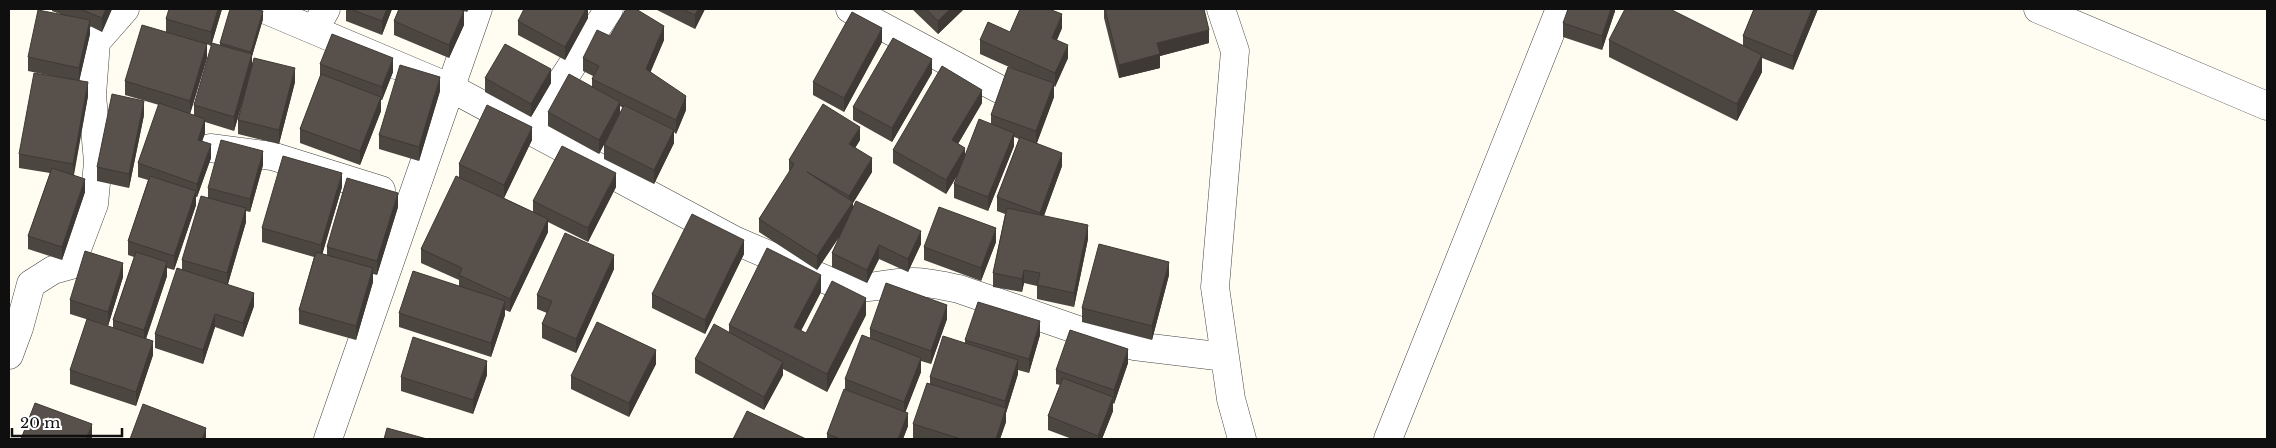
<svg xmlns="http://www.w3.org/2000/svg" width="2276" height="448" viewBox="0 0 2276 448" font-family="'Libre Baskerville',serif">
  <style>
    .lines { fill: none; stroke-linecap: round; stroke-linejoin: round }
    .minor-casing { stroke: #424242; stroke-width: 29 }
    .minor { stroke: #fff; stroke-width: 28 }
    .wall { fill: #4c4640; fill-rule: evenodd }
    .shaded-wall { fill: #3e3934 }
    .building { fill: #58514b; stroke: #3e3934 }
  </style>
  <rect width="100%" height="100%" fill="#fffdf1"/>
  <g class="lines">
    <defs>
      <path id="minor" d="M264,9l187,79 283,152 102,44c29,9 48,-2 77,-2 15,0 31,4 46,7l142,49 33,8 91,11
        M850,9l149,80
        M1221,9l14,42 -20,236 16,112 11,40
        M2038,9l229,97
        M314,30l12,-21
        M529,131l80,-122
        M210,148l62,8 109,34
        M9,355l10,-27 12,-44 22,-14 18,-5 23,-61 4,-42 -6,-67 4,-53 29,-33
        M328,439l150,-430
        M1388,439l172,-430"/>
    </defs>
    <!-- minor casing -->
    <use href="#minor" class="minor-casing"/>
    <!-- minor -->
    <use href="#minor" class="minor"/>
  </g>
  <!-- wall -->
  <path class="wall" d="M52,9h60l-10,23 -12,-6v8l-11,47 9,15 -14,79 11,17 -23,68 -34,-11v-13l22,-63 -31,-5v-14l47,-75 -38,-8v-14l32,-43 -8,-3z
    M222,9l-11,37 -4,-2v14l-17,56 4,1v-10l26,-60v-2l43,-24 -11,37v7l43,19 -16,62 -41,-10v-14l6,-23 -10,34 -29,-9v11l-3,8 9,17 -14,39h-1v8l-22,65 -7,-2v8l-21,63 7,16 -17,51 -66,-22v-14l43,-42v-8l21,-63 -6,-2v-14l20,-61 -10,-3v-14l21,-58 -34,-10v-14l41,-49v-13z
    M346,9h46l-10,26 -36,-14z
    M399,9h70l-2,3 -3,-1v14l-15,33 -55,-23v-14z
    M588,9v9l-23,42 -47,-25v-14z
    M655,9h50l-10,20z
    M912,9h52l-26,25z
    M1104,9h100l5,34 -49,13v12l-41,10 -15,-60z
    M1615,9v2l-13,39 -39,-13v-14z
    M1754,9h64l-25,61 -31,-12v14l-25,49 -128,-64v-17l134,5v-9z
    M1062,28l-5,12 11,18 -13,29 -1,-1v11l-17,46 25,23 -18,50 44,23 -14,68 -37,-8v-13l-13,-3 -2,9 -29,-5v-14l12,-59 -8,-3v-14l22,-58 -5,-2v9l-26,65 -34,-13v-14l3,-8 -11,18 -53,-31v-13l89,-47 -24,41 7,11 26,-31v-9l27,-44 -38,-17v-14l30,-8z
    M610,36l54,4 -14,32 36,38 -10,24 -2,-2v11l-20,41 -50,-25v-14l2,-5 -7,14 -51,-28v-14l44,-26v-7l1,-3 -10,-5v-13zM620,106l3,2 -3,5z
    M882,42l-38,70 -31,-17v-13z
    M320,64l73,8 -11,28h-1v11l-21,54 -60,-22v-14l20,-52z
    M932,73l-40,69 -39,-22v-13z
    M485,78l66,5 -20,34 -46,-25z
    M440,91l-21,70 -40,-12v-14z
    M144,115l-15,73 -32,-7v-14z
    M532,140l-28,58 29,14v-11l83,-14 -28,55 -40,-20v10l-38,80 -5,-2v5l-14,42 -92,-30v-14l60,-27v-6l-38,-17v-14l38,-72v-13z
    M860,140l-5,8 17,24 -19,31v5l68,36 -13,28 -29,-13 -12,24 -35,-16v-14l8,-17 -23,34 -58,-38v-13l30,-46v-13z
    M263,165l-13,47 -4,-1v11l-18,62 26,22 -11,31 -28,-10 -12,37 -48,-16v-14l27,-65v-9l26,-62v-10z
    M342,187l-20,67 5,1v-8l71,-40 -21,68 -4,-1v8l-17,58 -57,-16v-14l15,-53 -52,-15v-14z
    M996,242l-15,39 -57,-21v-13z
    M744,254l-39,80 -53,-26v-14z
    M614,269l-38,84 -34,-15v-14l5,-11 -10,-4v-14z
    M1169,275l-17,65 -70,-18v-14z
    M123,277l-15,49 -38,-12v-14z
    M821,292l-20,39 5,2 60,-18 -39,77 -44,-23v6l-19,35 -69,-37v-14l34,-27v-7z
    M947,319l-16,45 -10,-3v11l-16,40 3,14 -5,13h-76v-5l18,-45v-10l25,-41v-9z
    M1040,335l-11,38 -11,-3v4l-12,39v9l-6,17h-82l-5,-1v-14l17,-40v-7l35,-34v-3z
    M1128,363l-14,41 -1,-1v8l-11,28h-30l-24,-9v-14l12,-31 -4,-1v-14z
    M656,364l-27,53 -58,-28v-13z
    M487,375l-14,39 -72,-23v-14z"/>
  <!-- shaded-wall -->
  <path class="shaded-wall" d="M106,9h6l-10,23v-14z
    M218,9h4l-11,37v-14z
    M387,9h5l-10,26v-14z
    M586,9h2v9l-23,42v-13z
    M698,9h7l-10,20v-14z
    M950,9h14l-26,25v-13z
    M1611,9h4v2l-13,39v-14z
    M1812,9h6l-25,61v-14z
    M263,11v8l-11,37v12l-18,63v-14l17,-59v-6z
    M464,11v14l-15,33v-13z
    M1062,14v14l-10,23v-13z
    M90,20v14l-11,48v-14z
    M664,26v14l-18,43v-14z
    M882,28v14l-38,70v-14z
    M1209,30v13l-49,13v12l-41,10v-13l38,-22z
    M207,44v14l-17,56v-13z
    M1068,45v13l-13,29v-14z
    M1762,55v17l-25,49v-17z
    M393,58v14l-11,28v-13z
    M932,59v14l-40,69v-14z
    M295,68v14l-16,62v-14z
    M551,69v14l-20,34v-13z
    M440,77v14l-21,70v-14z
    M88,82v14l-15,81v-13z
    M1054,83v14l-18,48v-14z
    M982,90v13l-30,51v-14z
    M686,96v14l-10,24v-14z
    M381,97v14l-21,54v-14z
    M144,101v14l-15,73v-14z
    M620,102v13l-21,39v-14z
    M205,119v14l-7,21v-14z
    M532,127v13l-28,58v-13z
    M860,127v13l-11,18v-14z
    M674,130v13l-20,41v-14z
    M1014,133v13l-26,65v-14z
    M211,144v14l-14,39v-13z
    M965,148v14l-19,32v-14z
    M263,151v14l-13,47v-13z
    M1062,153v13l-22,60v-13z
    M872,158v14l-19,31v13l-36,54v-14l32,-48v-12z
    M342,173v14l-21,72v-14z
    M616,173v14l-28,55v-14z
    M85,179v13l-23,68v-13z
    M196,191v14l-22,65v-14z
    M398,193v14l-21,68v-14z
    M246,208v14l-19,65v-14z
    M548,219v13l-38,80v-13z
    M1088,225v14l-14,68v-14z
    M996,228v14l-15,39v-13z
    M921,231v13l-13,28v-13z
    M744,240v14l-39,80v-14z
    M879,245v14l-12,24v-13z
    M614,255v14l-38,84v-14z
    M167,262v14l-23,68v-14z
    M1169,262v13l-17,65v-14z
    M123,263v14l-15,49v-14z
    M373,268v14l-17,58v-14z
    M1024,270v13l-2,9v-13z
    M821,275v17l-27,52v-17z
    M254,293v13l-11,31v-14z
    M866,298v17l-39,77v-18z
    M505,301v14l-14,42v-14z
    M947,305v14l-16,45v-13z
    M215,314v13l-12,37v-14z
    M1040,321v14l-11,38v-14z
    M153,341v14l-17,51v-14z
    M1128,349v14l-14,41v-14z
    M656,350v14l-27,53v-14z
    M921,358v14l-17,44v-14z
    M1018,360v14l-12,39v9l-6,17h-4l9,-29v-9z
    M487,361v14l-14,39v-14z
    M783,362v13l-19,35v-13z
    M1113,397v14l-11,28h-4v-3z
    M908,413v13l-5,13h-5z
    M92,424v14l-1,1h-5z
    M206,428v11h-4z"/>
  <!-- building -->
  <path class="building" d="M80,9h26l-4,9z
    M169,9h49l-7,23 -45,-13z
    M230,9h24l9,2 -12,41 -31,-9z
    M350,9h37l-5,12z
    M399,9h60l5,2 -15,34 -55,-24z
    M524,9h62l-21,38 -47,-26z
    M626,9h10l28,17 -18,43 40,27 -10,24 -84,-41 7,-13 -16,-8 14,-28 13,6z
    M682,9h16l-3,6z
    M926,9h24l-12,12z
    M1020,9h29l13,5 -10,24 16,7 -13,28 -75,-33 8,-18 22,10z
    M1105,9h99l5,21 -52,13 3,11 -41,11z
    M1568,9h43l-9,27 -39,-13z
    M1625,9h45l92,46 -25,49 -128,-64z
    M1754,9h58l-19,47 -50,-20z
    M38,10l52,10 -11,48 -51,-11z
    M852,12l30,16 -38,70 -31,-16z
    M142,25l65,19 -17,57 -65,-20z
    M332,34l61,24 -11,29 -62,-23z
    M893,38l39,21 -40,69 -39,-21z
    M212,43l40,11 -18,63 -40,-12z
    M505,44l46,25 -20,35 -46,-26z
    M254,58l41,10 -16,62 -41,-10z
    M400,65l40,12 -21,70 -40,-12z
    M942,66l40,24 -30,50 13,8 -19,32 -53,-30z
    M1008,67l46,16 -18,48 -45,-16z
    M34,73l54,9 -15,82 -54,-10z
    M321,74l60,23 -21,54 -60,-22z
    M569,74l51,28 -21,38 -51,-28z
    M112,94l32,7 -15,73 -32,-7z
    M159,103l46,16 -7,21 13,4 -14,40 -59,-21z
    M823,104l37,23 -11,17 23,14 -23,38 -42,-24 46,30 -36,54 -58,-37 35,-55 -5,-4z
    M487,105l45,22 -28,58 -45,-21z
    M624,105l50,25 -20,40 -50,-25z
    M979,119l35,14 -26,64 -34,-13z
    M1020,137l42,16 -22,60 -43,-16z
    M221,140l42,11 -13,48 -42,-11z
    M562,146l54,27 -28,55 -55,-27z
    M283,156l59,17 -21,72 -59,-17z
    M52,168l33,11 -23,68 -34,-11z
    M150,176l46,15 -22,65 -46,-15z
    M456,176l92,43 -38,80 -51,-24 3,-7 -41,-19z
    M347,178l51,15 -21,68 -50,-14z
    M201,196l45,12 -19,65 -45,-13z
    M856,201l65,30 -13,28 -29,-14 -12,25 -35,-17z
    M939,207l57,21 -15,40 -57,-21z
    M1007,208l81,17 -14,68 -37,-8 3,-12 -16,-3 -2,9 -29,-6z
    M692,214l52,26 -39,80 -53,-26z
    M565,233l49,22 -38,84 -34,-15 10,-23 -15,-6z
    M1099,244l70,18 -17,64 -70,-18z
    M767,248l54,27 -27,52 12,6 26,-52 34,17 -39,76 -98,-49z
    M85,251l38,12 -15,49 -38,-12z
    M136,252l31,10 -23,68 -31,-10z
    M316,252l57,16 -17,58 -57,-16z
    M177,268l77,25 -11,30 -28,-9 -12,36 -48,-16z
    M413,271l92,30 -14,42 -92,-30z
    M886,283l61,22 -16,46 -61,-22z
    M978,302l62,19 -11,38 -64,-19z
    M87,319l66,22 -17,51 -66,-22z
    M597,322l59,28 -27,53 -58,-27z
    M714,324l69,38 -19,35 -69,-38z
    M1070,330l58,19 -14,41 -58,-20z
    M862,335l59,23 -17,44 -59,-23z
    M943,336l75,24 -13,41 -75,-24z
    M413,337l74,24 -14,39 -72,-23z
    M1063,378l50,19 -15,39 -50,-20z
    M927,383l79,25 -10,31h-35l-48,-15z
    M844,389l64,24 -10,26h-57l-14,-5z
    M35,403l57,21 -6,15h-65z
    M143,404l63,24 -4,11h-72z
    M747,411l59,28h-73z
    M387,428l40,11h-43z"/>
  <!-- border -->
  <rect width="2276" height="448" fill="none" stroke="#0f0f0f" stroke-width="20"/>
  <!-- scale -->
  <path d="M12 428v8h110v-8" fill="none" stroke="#0f0f0f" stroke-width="2.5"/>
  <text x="20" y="428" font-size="15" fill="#0f0f0f" stroke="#ffffff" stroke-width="4" paint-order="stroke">20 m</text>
</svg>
